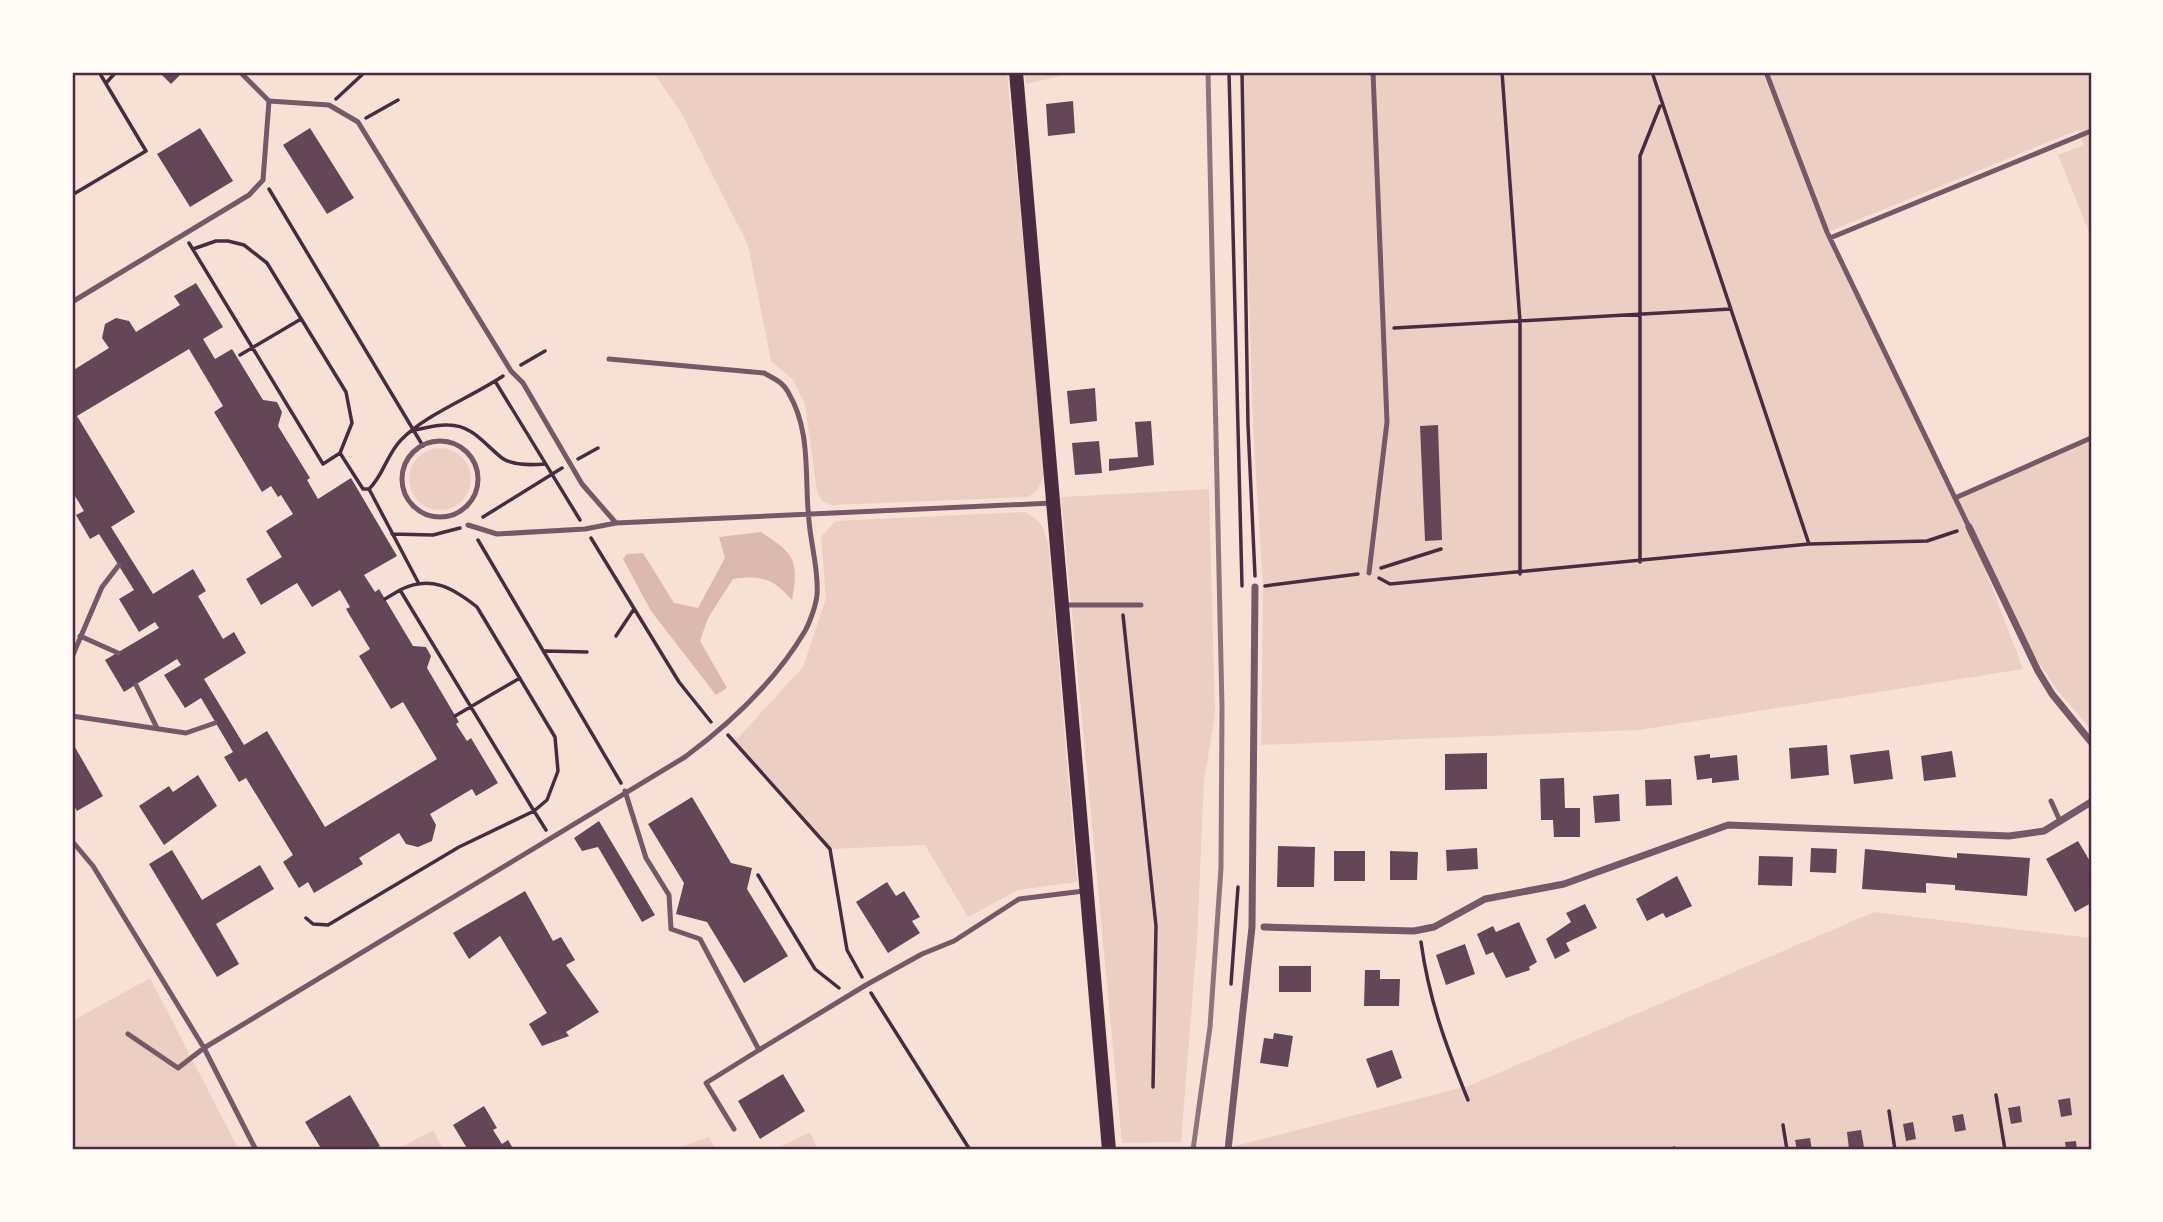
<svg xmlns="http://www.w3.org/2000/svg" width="2163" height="1222" viewBox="0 0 2163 1222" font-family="Quicksand,sans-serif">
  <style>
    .green { fill: #ebcfc5 }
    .water { fill: #dcb8b0 }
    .building { fill: #644757; fill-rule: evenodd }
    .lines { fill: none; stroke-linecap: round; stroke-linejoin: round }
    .path { stroke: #4a2c40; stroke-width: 3.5 }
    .service { stroke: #755966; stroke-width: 5 }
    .minor { stroke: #755966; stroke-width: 7 }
    .secondary { stroke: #4a2c40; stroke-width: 14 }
    .rail { stroke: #8f747c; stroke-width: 5 }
    .neatline { fill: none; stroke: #4a2c40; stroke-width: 2.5 }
  </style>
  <rect width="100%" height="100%" fill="#f7e1d7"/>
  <!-- green -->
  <path class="green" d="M653,72h354l38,401 -8,18 -9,6 -196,8 -10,-4 -5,-9 -12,-88 -13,-25 -21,-18 -23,-116 -67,-133z
    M1024,72h54l-52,12z
    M1242,72h520l14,33 -8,-33h323v165l-33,-82 26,-10 -6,-15 -250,102 127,265 136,-58v290l-34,-39 -43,-65 -39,-83 48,127 -384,61 -378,15 2,-158 -10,-160z
    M409 479a31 31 0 1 1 62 0a31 31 0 1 1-62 0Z
    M1209,489l6,226 -11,66 -7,160 -16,201 -59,1 -61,-646z
    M1025,512c18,9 20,18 24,37l28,333 -59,8 -50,27 -43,-72 -95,4 -95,-108 68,-74 23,-69 -5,-61 14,-16z
    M1874,912l217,26v212h-856v-4l233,-60z
    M150,978l89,172h-167v-129z
    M433,1130l11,20h-48z
    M810,1132l8,18h-44z
    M709,1137l8,13h-44z"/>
  <!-- water -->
  <path class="water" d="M761,532c34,22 38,28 31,68 -19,-22 -31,-25 -59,-21l-25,39 -8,23 27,47 -11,7 -65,-84 -28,-52 4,-5 16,-1 31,50 24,5 27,-50 -6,-21z"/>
  <!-- building -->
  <path class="building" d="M159,72h24l-12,12z
    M1073,101l2,32 -27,3 -2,-32z
    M200,128l33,53 -43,26 -33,-53z
    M310,128l44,70 -27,16 -44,-69z
    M196,283l27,44 -20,12 12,20 17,-10 31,51 14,2 5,10 -4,14 32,52 -3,2 11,19 33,-21 46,78 -33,19 11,17 4,-3 34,57 13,1 5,9 -4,12 32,54 -3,2 11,17 4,-3 27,45 -22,13 -4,-7 -42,25 6,11 -4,16 -14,6 -12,-3 -7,-11 -40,25 4,6 -49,29 -6,-11 -9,6 -16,-26 10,-7 -47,-77 -7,4 -15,-25 9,-5 -32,-54 -16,10 -21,-33 17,-10 -4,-6 -53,33 -19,-32 54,-32 -4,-6 -16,10 -20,-33 15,-9 -35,-56 -9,5 -14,-24 8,-4 -12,-20v-120l37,-23 -7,-10 3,-14 11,-6 13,3 7,11 44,-27 -6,-9zM189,349l34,57 -9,6 48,80 9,-6 7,11 3,-2 12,19 -27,17 16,26 -36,22 15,26 36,-22 15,24 28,-17 10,17 -4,2 24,40 -11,7 32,53 12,-7 34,57 -112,68 -58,-96 -23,14 -40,-66 42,-26 -12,-21 -11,7 -25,-43 8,-5 -13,-22 -40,25 -42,-67 24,-15 -58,-96z
    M1095,388l2,33 -27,3 -3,-33z
    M1151,421l3,44 -45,6v-12l29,-2 -3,-35z
    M1438,425l4,115 -17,1 -5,-115z
    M1099,441l3,32 -27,2 -3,-32z
    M72,742l31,54 -26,15 -5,-9z
    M1827,745l2,30 -38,4 -2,-31z
    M1889,750l4,29 -39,5 -4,-29z
    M1952,751l4,26 -32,4 -3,-25z
    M1487,753v36l-42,1v-36z
    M1710,754v4l27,-3 2,25 -27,3v-5l-15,2 -3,-24z
    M198,775l19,31 -53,39 -25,-39 30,-20 4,6z
    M1564,778l1,30h15v29h-26l-1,-17h-12l-1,-41z
    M1671,779l1,26 -26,1 -1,-26z
    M1619,794l1,27 -25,2 -2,-27z
    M692,797l39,66 21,5 -5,21 41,67 -44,27 -37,-61 -31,-8 8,-31 -36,-59z
    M599,821l56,94 -13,7 -44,-75 -16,4 -8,-13z
    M2078,841l13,22v40l-16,9 -29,-53z
    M1278,846l37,1 -1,40h-37z
    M1477,848l1,21 -31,2 -1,-21z
    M1811,848l26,1 -1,24 -26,-1z
    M1865,849l92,9v-5l73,5 -3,38 -72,-6v-5l-29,-2v10l-64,-4z
    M172,850l30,50 58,-35 14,24 -58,35 23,40 -22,13 -68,-113z
    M1334,851h31v30h-31z
    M1390,851l28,1 -1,28h-27z
    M1759,856l34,1 -1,29 -34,-1z
    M1677,876l15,30 -26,12 -3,-5 -16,8 -11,-22z
    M887,882l9,14 8,-5 16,26 -8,4 8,12 -32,20 -32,-51z
    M525,891l28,50 8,-4 14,23 -9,5 33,47 -33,20 3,4 -27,10 -13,-22 18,-11 -47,-77 -31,23 -16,-26z
    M1585,904l12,24 -31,15 4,8 -15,8 -9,-20 25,-17 -5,-9z
    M1519,922l18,40 -8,5 1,3 -24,8 -13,-26 -7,3 -9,-21 16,-8 3,6z
    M1465,944l10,30 -29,11 -10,-30z
    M1279,966h32v26h-32z
    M1365,970h15v9h20l-1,27h-35z
    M1274,1033l19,3 -5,31 -28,-4 4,-25 9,1z
    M1392,1050l10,28 -25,10 -11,-29z
    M783,1074l22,37 -45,28 -22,-38z
    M350,1095l30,51 -7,4h-51l-17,-28z
    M2070,1098l2,17 -11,2 -3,-17z
    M484,1106l13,22 -4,2 9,14 6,-4 6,10h-46l-15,-25z
    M2020,1106l2,16 -11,2 -3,-16z
    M1963,1114l3,16 -11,2 -3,-16z
    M1913,1122l3,17 -10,2 -3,-17z
    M1861,1130l3,17 -15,2 -2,-17z
    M1810,1138l2,12h-15l-2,-10z
    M2076,1141l1,9h-11l-1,-8z"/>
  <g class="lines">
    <!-- path -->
    <path class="path" d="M1229,72l13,514
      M1242,72l6,353 7,151
      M1502,72l18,250v252
      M1652,72l157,472
      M106,83l10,-11
      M336,99l29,-27
      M366,118l32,-18
      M269,189l154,257
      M72,195l74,-44 -47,-79
      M189,243l134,221 17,-11 23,36h6l49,93
      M193,249l23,-8h12l16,4 23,18 79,129 6,31 -12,30
      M1394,328l337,-19
      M240,355l61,-36
      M521,365l24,-14
      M495,381l85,139
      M415,430c11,-2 22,-6 33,-5 25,0 37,20 54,33 11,8 30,7 43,6
      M578,459l20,-11
      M369,489c14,-13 18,-35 32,-49 25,-26 71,-43 102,-64
      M483,517l79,-49
      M392,534l41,1 27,-7
      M591,538l88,144 32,40
      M478,540l143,243
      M1640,562v-406l20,-50
      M1381,568l60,-19
      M1379,578l11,6 419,-40 118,-3 30,-10
      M1265,586l93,-12
      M400,590c30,-15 52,-3 77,17l78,130 3,34 -11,29 -13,11 12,19
      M1123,615l33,311 -3,161
      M616,636l18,-27
      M545,651l42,1
      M455,716l65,-38
      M728,735l102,114 17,101 15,27
      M758,875l57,94 24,19
      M306,918l7,6 15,1 131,-78 75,-36 -134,-221 -15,9
      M1421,942c8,58 25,104 47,158
      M1231,984l7,-97
      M871,993l99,157
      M1996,1095l9,55
      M1889,1111l6,39
      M1783,1125l4,25
      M1674,1148v2"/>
    <!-- service -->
    <path class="service" d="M240,72l29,29 60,4 29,17 153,249 12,12 59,101 34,39 436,-20
      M1766,72l61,160 142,295
      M1830,238l261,-107
      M72,302l177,-107 14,-15 6,-79
      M402 479a38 38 0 1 1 76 0a38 38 0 1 1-76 0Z
      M1955,498l136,-60
      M468,525l29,9 88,-5 31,-6
      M1369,573l18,-151 -14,-350
      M1065,605h76
      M80,636l38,17
      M72,657l30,-70 17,-22
      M136,685l21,43
      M72,716l114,17 29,-10
      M625,791l21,67 23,37 2,34 29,10 59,111 -53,33 28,46
      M2051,801l9,20
      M72,841l21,25 111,182 52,102
      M128,1034l50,34 26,-20 481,-291c46,-34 91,-77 120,-126 5,-9 11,-26 12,-36 2,-23 -6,-50 -8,-74 -5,-44 3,-89 -21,-129 -5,-10 -15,-14 -24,-19l-155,-14
      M759,1050l107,-65 56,-31 32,-13 65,-42 65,-8"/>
    <!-- minor -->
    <path class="minor" d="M1969,527l69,144 14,23 39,48
      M1264,927l150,4 20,-4 51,-28 79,-15 164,-59 281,11 35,-5 47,-29
      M1228,1150l24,-223 3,-340"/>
    <!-- secondary -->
    <path class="secondary" d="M1016,72l93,1078"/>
    <!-- rail -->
    <path class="rail" d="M1193,1150l17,-123 11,-159 1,-160 -14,-636"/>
  </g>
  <!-- border -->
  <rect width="2163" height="1222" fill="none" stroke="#fffaf5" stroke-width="147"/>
  <rect x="74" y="74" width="2016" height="1074" class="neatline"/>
</svg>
